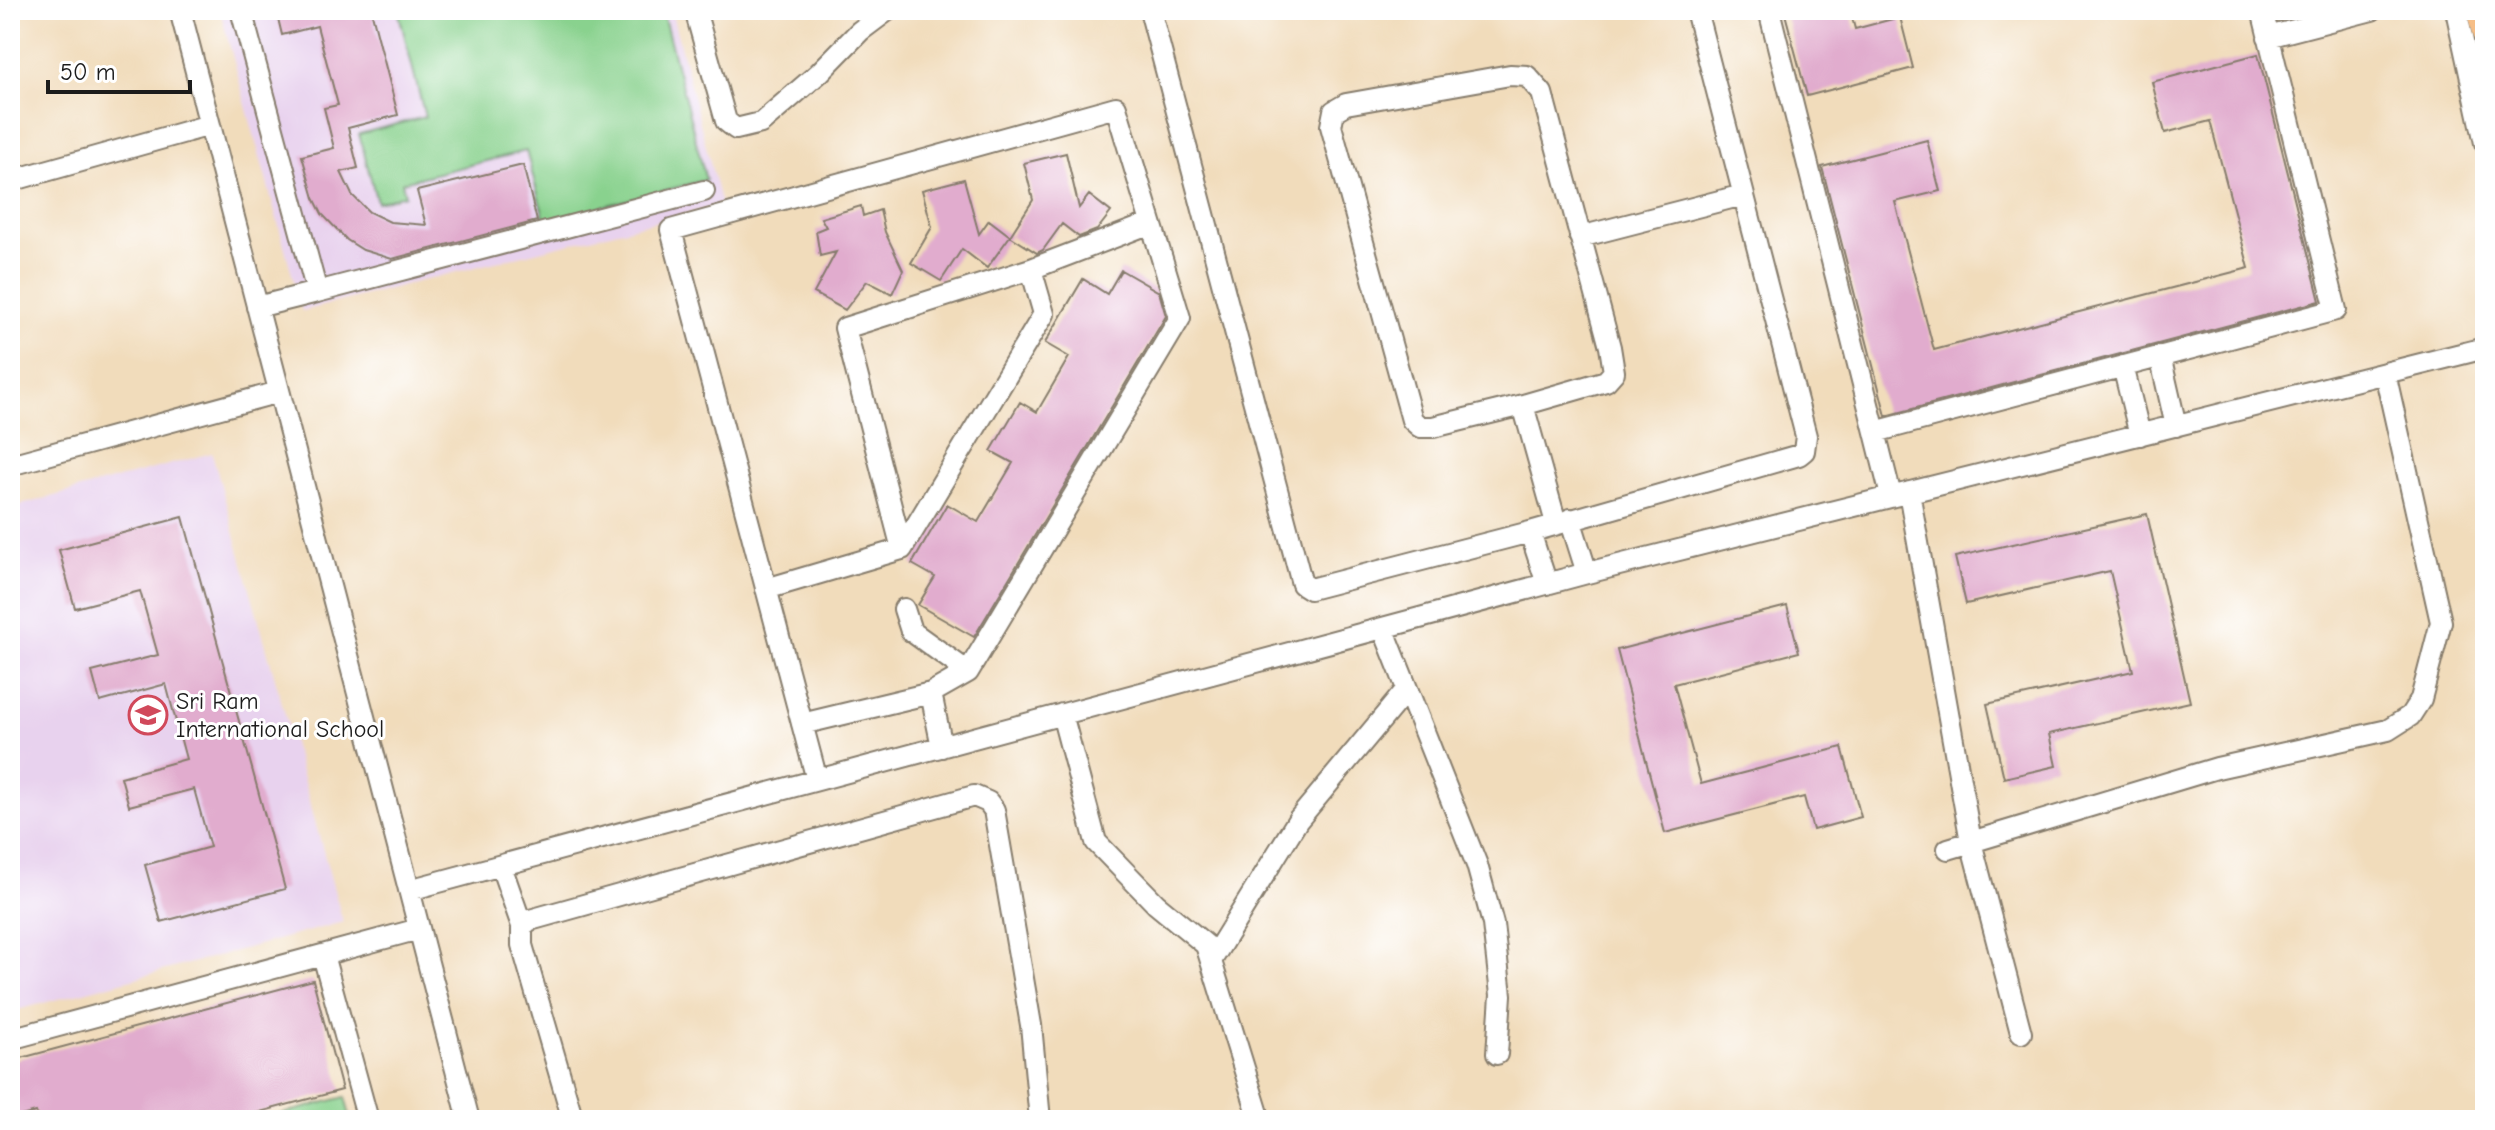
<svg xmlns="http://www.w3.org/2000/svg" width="2495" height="1130" viewBox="0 0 2495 1130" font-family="'Comic Neue',sans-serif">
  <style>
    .built { fill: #e8d2ee }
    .green { fill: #89d28e; stroke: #527755; stroke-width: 2 }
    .building { fill: #e1acce }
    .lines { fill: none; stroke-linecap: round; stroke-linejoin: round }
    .minor-casing { stroke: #867c6c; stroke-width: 24 }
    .major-casing { stroke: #867c6c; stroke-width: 30 }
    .minor { stroke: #fff; stroke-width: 20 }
    .major { stroke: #f6be87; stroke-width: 26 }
    .labels { text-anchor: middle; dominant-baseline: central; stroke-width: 6; stroke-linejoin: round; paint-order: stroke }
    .poi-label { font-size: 24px; fill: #1c1c1c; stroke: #fff; text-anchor: start }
  </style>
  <rect width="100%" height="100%" fill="#fff"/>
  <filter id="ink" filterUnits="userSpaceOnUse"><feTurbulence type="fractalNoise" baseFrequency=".0125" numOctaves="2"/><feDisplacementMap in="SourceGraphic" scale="16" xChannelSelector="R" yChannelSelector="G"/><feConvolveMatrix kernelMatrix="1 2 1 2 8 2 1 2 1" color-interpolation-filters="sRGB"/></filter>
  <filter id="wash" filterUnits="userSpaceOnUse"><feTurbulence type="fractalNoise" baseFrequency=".006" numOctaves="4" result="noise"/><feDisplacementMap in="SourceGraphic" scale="32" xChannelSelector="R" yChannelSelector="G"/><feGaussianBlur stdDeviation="1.8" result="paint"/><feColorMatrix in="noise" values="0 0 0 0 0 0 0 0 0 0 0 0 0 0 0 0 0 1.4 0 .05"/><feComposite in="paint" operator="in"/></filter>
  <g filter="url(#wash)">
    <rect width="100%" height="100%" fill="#f1dcbb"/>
    <!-- built -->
    <path class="built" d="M220,10h451l50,195 -419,106z
      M212,453l131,469 -333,90v-504z"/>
    <!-- green -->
    <path class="green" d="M398,10h264l44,170 -161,41 -19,-70 -124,31 3,13 -28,7 -18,-68 66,-17z
      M345,1097l6,23h-91z"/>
    <g id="blocks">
      <!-- building -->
      <path class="building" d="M276,10h95l27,105 -50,13 10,40 -17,4 11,23 17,17 21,10 36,3 -9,-34 106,-26 14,56 -145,38 -29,-9 -16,-10 -25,-26 -8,-16 -12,-42 32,-8 -10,-40 14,-3 -21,-79 -35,9z
        M1784,10h66l5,19 45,-12 13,51 -106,28z
        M2258,54l62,247 -434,115 -64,-249 105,-27 13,51 -45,11 39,148 99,-26 216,-56 -39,-147 -45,12 -13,-51z
        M1066,153l13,55 10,-13 22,17 -14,18 -18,7 -17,-13 -19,26 -6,3 -27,-17 23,-36 -9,-37z
        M964,179l15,55 10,-14 21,16 -23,32 -25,-19 -21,32 -30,-18 21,-36 -10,-37z
        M861,206l2,10 17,-6 5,22 18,38 -11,24 -25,-13 -22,29 -31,-17 22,-41 -16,4 -4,-25 10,-4 -5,-9z
        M1121,270l38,22 7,24 -192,321 -56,-32 17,-28 -23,-13 35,-60 31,18 35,-59 -22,-12 29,-49 17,10 32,-55 -24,-14 38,-64 24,15z
        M2147,514l43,188 -141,32 7,32 -52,12 -17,-74 146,-33 -23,-100 -144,33 -11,-47z
        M183,517l102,372 -124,33 -16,-57 65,-18 -16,-58 -65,17 -8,-29 65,-18 -20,-75 -66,18 -8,-30 66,-17 -18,-64 -65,17 -16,-58z
        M1787,606l12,46 -125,32 27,100 141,-37 19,70 -48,13 -9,-33 -139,36 -48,-183z
        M313,980l29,110 -112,30h-191l-3,-8 -26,7v-58z"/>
    </g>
  </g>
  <g filter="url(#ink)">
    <use href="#blocks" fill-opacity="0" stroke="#867c6c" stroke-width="2"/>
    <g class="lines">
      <defs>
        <path id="minor" d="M180,10l289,1110
          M241,10l76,282 -60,15
          M695,10l31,111 10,8 25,-6 58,-50 41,-42 28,-21
          M1150,10l152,574 8,5 220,-57 269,-77 5,-4 2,-15 -110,-426
          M1769,10l106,422 461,-122 -74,-300
          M2456,10l29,133
          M2268,37l104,-27
          M10,181l200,-56
          M1580,237l163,-42
          M317,292l387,-101
          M2160,356l16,70
          M2123,366l17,69
          M1523,405l83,-24 8,-9 -4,-25 -68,-254 -15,-17 -17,-1 -164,29 -12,7 -3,15 81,294 8,7h13l90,-22 33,118
          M1875,432l16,64
          M10,465l269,-73
          M1909,492l62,350 50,191
          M1570,519l17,54
          M1530,532l17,52
          M902,549l-57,-221 186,-59
          M766,589l136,-40 142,-235 -13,-45 120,-46
          M904,609l7,22 57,41
          M1383,628l94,237 16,59 8,71 -4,59
          M1062,714l34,128 60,62 50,41 54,175
          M802,724l129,-31
          M817,780l-146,-550 445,-123 64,211 -212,354 -37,21 11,54
          M1948,849l269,-81 171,-38 22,-14 11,-17 20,-77 -56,-249
          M501,866l21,60
          M409,890l1178,-317 898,-225
          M323,955l45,165
          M1211,961l87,-141 109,-131
          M10,1039l409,-110
          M573,1120l-51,-175v-19l8,-6 444,-124 14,6 6,8 37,215 9,95"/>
        <path id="major" d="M2480,10l5,22"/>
      </defs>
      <!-- minor casing -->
      <use href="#minor" class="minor-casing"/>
      <!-- major casing -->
      <use href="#major" class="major-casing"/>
      <!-- minor -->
      <use href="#minor" class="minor"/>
      <!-- major -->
      <use href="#major" class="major"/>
    </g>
  </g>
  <!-- icons -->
  <defs>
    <symbol id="school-ring" viewBox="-11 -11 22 22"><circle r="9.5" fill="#fff" stroke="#d1495b" stroke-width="1.5"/><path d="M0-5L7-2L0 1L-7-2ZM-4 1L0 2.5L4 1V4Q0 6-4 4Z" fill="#d1495b"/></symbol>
  </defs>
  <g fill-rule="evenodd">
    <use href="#school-ring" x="126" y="693" width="44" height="44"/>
  </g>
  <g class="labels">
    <!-- poi labels -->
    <g class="poi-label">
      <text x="176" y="701">Sri Ram<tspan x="176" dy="28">International School</tspan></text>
    </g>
  </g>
  <!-- margin -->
  <rect width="2495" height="1130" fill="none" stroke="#fff" stroke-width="40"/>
  <!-- scale -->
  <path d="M48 80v12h142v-12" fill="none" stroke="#1c1c1c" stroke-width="4"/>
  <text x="60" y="80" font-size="24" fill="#1c1c1c" stroke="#ffffff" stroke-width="6" paint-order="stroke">50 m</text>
</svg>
